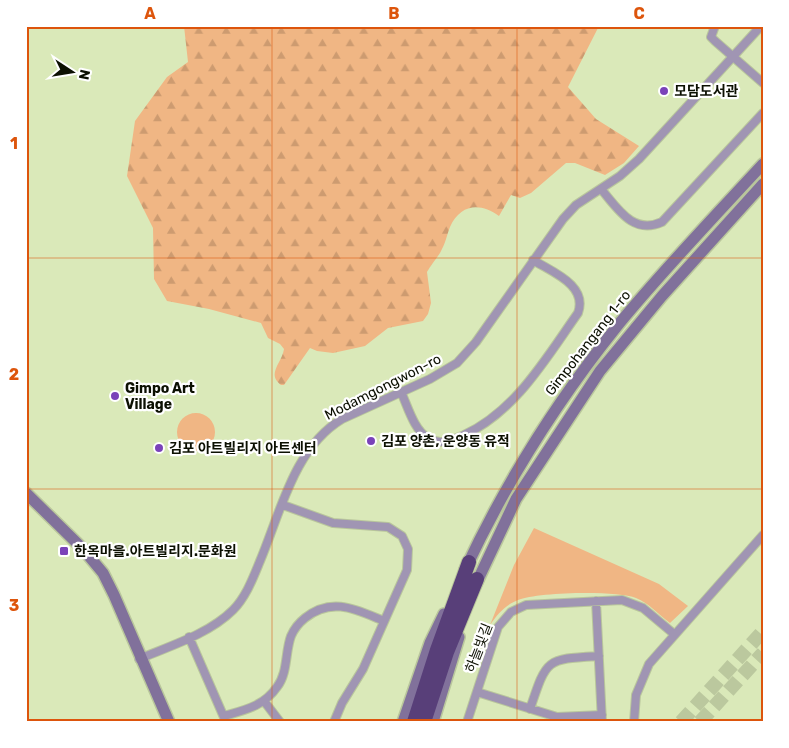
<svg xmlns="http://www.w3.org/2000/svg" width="789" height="748" viewBox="0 0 789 748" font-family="Rubik,'Noto Sans KR',sans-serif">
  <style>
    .green { fill: #f0b684 }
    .forest { fill: url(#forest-firs) }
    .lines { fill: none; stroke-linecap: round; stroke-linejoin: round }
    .highway-tunnel { stroke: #bbc89e; stroke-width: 14; stroke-dasharray: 14 7; stroke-linecap: butt }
    .street-casing { stroke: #b9c69c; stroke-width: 10 }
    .secondary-casing { stroke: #b9c69c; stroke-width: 14 }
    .highway-casing { stroke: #b9c69c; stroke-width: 16 }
    .street { stroke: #a095b3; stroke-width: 8 }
    .secondary { stroke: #81719b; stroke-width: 11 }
    .highway { stroke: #583f79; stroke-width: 14 }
    .grid { fill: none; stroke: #dd550c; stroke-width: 1; stroke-opacity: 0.55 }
    .poi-dot { fill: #7a42b9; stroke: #fff; stroke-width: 2 }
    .labels { text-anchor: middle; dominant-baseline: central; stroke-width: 4.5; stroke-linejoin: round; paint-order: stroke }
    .poi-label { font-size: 14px; font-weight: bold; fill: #0c1002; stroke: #fff; text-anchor: start }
    .street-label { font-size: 14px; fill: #0c1002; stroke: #fff }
    .neatline { fill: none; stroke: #dd550c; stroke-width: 2 }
    .grid-label { font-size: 16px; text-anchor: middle; font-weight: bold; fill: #dd550c }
  </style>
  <defs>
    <pattern id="forest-firs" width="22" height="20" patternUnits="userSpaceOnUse" patternTransform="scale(1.25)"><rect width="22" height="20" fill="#f0b684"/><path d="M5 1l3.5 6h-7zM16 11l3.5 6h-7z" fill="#cd9b70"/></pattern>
  </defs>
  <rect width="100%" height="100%" fill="#dae9b9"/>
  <!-- green -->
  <path class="green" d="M177 432a19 19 0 1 1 38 0a19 19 0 1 1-38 0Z
    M534,528l125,56 29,22 -18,17c-11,-8 -21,-20 -34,-25 -19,-8 -99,-6 -118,2 -13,5 -21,15 -28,25l24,-60z"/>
  <!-- forest -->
  <path class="forest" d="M184,26h415l-31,61 28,32 43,27 -15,17 -19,12 -30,-12h-9l-35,30 -11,5 -9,-3 -12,21c-18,-13 -38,-13 -49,11 -3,7 -4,15 -8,22 -4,9 -11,15 -15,23l4,31 -3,11 -5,7 -35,7 -23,18 -32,7 -16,-2 -7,-3 -26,37h-3c-15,-11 1,-22 3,-36l-4,-5 -12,-6 -7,-15 -52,-14 -42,-8 -13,-22 -1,-51 -26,-52 8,-55 32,-44 21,-15z"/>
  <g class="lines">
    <!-- highway-tunnel -->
    <path class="highway-tunnel" d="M681,722l82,-91
      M700,722l63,-69"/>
    <defs>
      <path id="street" d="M715,26l-4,11 4,4 48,42
        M601,189c17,20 32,46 61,33l101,-109
        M401,392c7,15 13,38 27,46 12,8 24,2 36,-3 52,-24 82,-77 114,-122 10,-28 -26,-41 -45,-53
        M283,505l50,18 55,4 14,9 6,13 -1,21 -44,99 -21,34 -8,19
        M596,601l6,121
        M189,637l37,85
        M139,659c31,-13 70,-25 94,-49 13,-13 20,-32 27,-49 21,-50 34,-113 82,-142l88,-40 27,-16 19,-21 87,-123 13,-14 44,-29 19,-17 122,-133
        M477,692l80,25 45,-2
        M264,701l16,21
        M530,709c17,-51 16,-50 69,-53
        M224,716c21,-6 40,-10 53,-29 11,-14 8,-35 14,-51 3,-7 9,-14 14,-18 27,-22 52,-8 79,3
        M467,722l31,-95 13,-15 15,-7 96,-5 21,8 31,26
        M634,722l2,-27 13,-31 114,-129"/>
      <path id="secondary" d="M26,493l57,56 20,24 11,22 55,127
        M465,570c41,-88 92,-169 153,-245 46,-56 96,-108 145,-161
        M475,586l41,-87 84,-128 62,-75 101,-112
        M403,722l27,-79 14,-29
        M433,722l26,-85"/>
      <path id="highway" d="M414,722l23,-72 32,-88
        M424,722l23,-70 30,-73"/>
    </defs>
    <!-- street casing -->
    <use href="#street" class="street-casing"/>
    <!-- secondary casing -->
    <use href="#secondary" class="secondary-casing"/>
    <!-- highway casing -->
    <use href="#highway" class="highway-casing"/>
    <!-- street -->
    <use href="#street" class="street"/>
    <!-- secondary -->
    <use href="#secondary" class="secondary"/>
    <!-- highway -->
    <use href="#highway" class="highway"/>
  </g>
  <!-- grid -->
  <path class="grid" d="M272,26v696M517,26v696M26,258h737M26,489h737"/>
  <!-- markers -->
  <g class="poi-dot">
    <circle cx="664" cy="91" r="5"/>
    <circle cx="115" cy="396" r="5"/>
    <circle cx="371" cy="441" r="5"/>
    <circle cx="159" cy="448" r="5"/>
    <rect x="59" y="546" width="10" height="10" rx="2.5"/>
  </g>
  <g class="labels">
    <!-- poi labels -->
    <g class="poi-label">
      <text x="674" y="91">모담도서관</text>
      <text x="125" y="388">Gimpo Art<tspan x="125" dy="16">Village</tspan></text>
      <text x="381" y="441">김포 양촌, 운양동 유적</text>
      <text x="169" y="448">김포 아트빌리지 아트센터</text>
      <text x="74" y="551">한옥마을.아트빌리지.문화원</text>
    </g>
    <!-- street labels -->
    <g class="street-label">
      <text transform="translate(588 343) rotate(-52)">Gimpohangang 1-ro</text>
      <text transform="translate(383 387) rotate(-27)">Modamgongwon-ro</text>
      <text transform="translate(479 648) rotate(-69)">하늘빛길</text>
    </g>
  </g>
  <!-- border -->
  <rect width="789" height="748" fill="none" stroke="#ffffff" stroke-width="55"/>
  <!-- north arrow -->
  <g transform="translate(72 72) rotate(102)" stroke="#ffffff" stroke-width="4" paint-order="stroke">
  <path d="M0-4L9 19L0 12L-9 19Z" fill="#0c1002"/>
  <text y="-8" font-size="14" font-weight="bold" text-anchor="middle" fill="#0c1002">N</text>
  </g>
  <rect x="28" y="28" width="734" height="692" class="neatline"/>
  <g class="grid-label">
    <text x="150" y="19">A</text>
    <text x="394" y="19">B</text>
    <text x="639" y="19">C</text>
    <text x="14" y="149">1</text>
    <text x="14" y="380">2</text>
    <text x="14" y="611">3</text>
  </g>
</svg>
